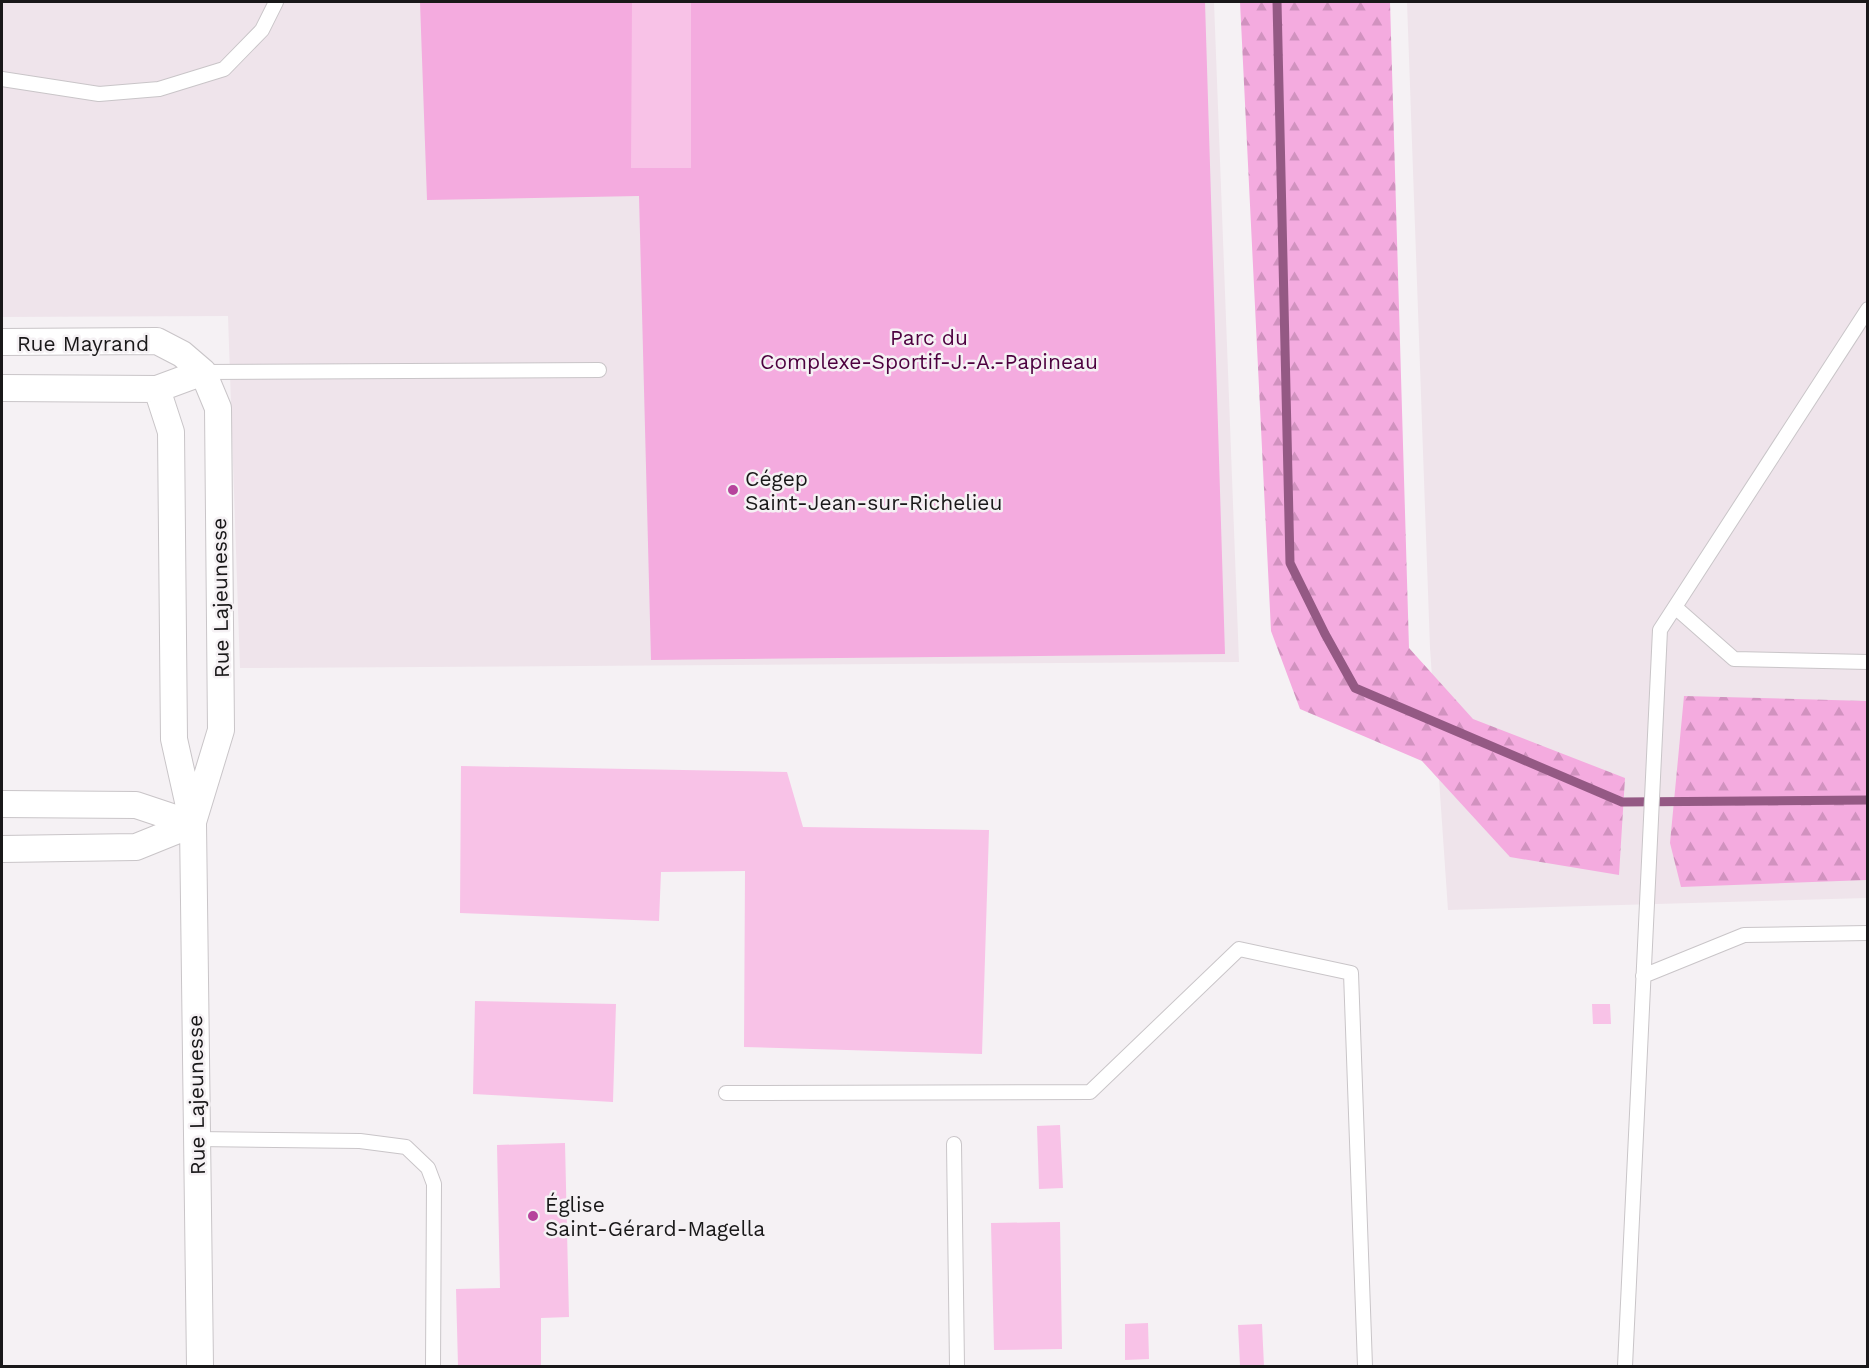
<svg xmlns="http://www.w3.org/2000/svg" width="1869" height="1368" viewBox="0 0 1869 1368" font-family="'Work Sans',sans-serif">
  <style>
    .built { fill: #efe4eb }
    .forest { fill: url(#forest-firs) }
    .park { fill: #f4abdf }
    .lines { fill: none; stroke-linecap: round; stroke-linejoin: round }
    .stream { stroke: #945984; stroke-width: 9 }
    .building { fill: #f8c2e7 }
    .lane-casing { stroke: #c9c5c8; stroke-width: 16 }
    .street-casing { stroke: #c9c5c8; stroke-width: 28 }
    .lane { stroke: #fff; stroke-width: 14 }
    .street { stroke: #fff; stroke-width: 26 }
    .poi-dot { fill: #b6439c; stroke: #f5f1f4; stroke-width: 2 }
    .labels { text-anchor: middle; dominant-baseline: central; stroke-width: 5; stroke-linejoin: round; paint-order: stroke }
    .park-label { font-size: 21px; fill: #4d003f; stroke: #f5f1f4 }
    .street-label { font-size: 21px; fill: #191819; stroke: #f5f1f4 }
    .poi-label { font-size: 21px; fill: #191819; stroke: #f5f1f4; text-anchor: start }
  </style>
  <defs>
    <pattern id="forest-firs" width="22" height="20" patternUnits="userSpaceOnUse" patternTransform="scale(1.5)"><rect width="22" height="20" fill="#f4abdf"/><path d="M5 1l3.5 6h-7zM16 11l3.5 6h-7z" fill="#d192bf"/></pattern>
  </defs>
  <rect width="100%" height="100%" fill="#f5f1f4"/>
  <!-- built -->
  <path class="built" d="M2,2h1212l25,660 -999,6 -12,-352 -226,1z
    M1407,2h460v896l-419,12 -18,-262z"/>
  <!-- forest -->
  <path class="forest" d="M1240,2h150l19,646 64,71 152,59 -6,97 -109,-18 -88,-96 -122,-52 -29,-78z
    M1684,696l183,5v179l-186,7 -11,-44z"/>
  <!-- park -->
  <path class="park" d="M420,2h785l20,652 -574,6 -12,-464 -212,4z"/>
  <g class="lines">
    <!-- stream -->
    <path class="stream" d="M1277,2l13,561 35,71 30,54 267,114 246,-2"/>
  </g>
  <!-- building -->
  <path class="building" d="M632,2h59v166h-60z
    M461,766l326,6 16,55 186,3 -7,224 -238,-7 1,-176 -84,1 -2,49 -199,-8z
    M475,1001l141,3 -3,98 -140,-8z
    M1592,1004h18l1,20h-18z
    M1060,1125l3,63 -24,1 -2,-63z
    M565,1143l4,174 -28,1v48h-83l-2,-77 44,-1 -3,-143z
    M1060,1222l2,127 -68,1 -3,-127z
    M1148,1323l1,36 -24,1v-36z
    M1262,1324l2,42h-24l-2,-41z"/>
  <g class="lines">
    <defs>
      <path id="lane" d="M2,79l97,15 60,-5 65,-20 38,-39 14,-28
        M203,372l396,-2
        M1675,607l59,52 134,3
        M1643,976l101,-41 124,-2
        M726,1093l364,-1 149,-143 112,24 14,393
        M197,1139l163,2 46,6 22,21 6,16 -1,182
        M954,1144l3,222
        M1625,1366l35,-736 208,-321"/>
      <path id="street" d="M2,342l155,-1 25,13 21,18 15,36 3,322 -28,92
        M2,388l155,1 46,-17
        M157,389l14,43 3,307 19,85 7,542
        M2,804l134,1 57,19
        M2,849l134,-2 57,-23"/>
    </defs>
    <!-- lane casing -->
    <use href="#lane" class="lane-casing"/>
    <!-- street casing -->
    <use href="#street" class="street-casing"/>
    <!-- lane -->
    <use href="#lane" class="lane"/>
    <!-- street -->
    <use href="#street" class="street"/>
  </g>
  <!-- markers -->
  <g class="poi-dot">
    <circle cx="733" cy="490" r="6"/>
    <circle cx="533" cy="1216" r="6"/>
  </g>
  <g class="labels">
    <!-- park labels -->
    <g class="park-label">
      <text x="929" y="337">Parc du<tspan x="929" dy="24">Complexe-Sportif-J.-A.-Papineau</tspan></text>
    </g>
    <!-- street labels -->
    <g class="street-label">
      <text x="83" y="343">Rue Mayrand</text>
      <text transform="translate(220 598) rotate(-91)">Rue Lajeunesse</text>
      <text transform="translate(196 1095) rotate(-91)">Rue Lajeunesse</text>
    </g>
    <!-- poi labels -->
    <g class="poi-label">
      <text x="745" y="478">Cégep<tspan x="745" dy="24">Saint-Jean-sur-Richelieu</tspan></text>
      <text x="545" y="1204">Église<tspan x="545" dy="24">Saint-Gérard-Magella</tspan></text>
    </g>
  </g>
  <!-- border -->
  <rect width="1869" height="1368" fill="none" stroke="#191819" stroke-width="6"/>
</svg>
